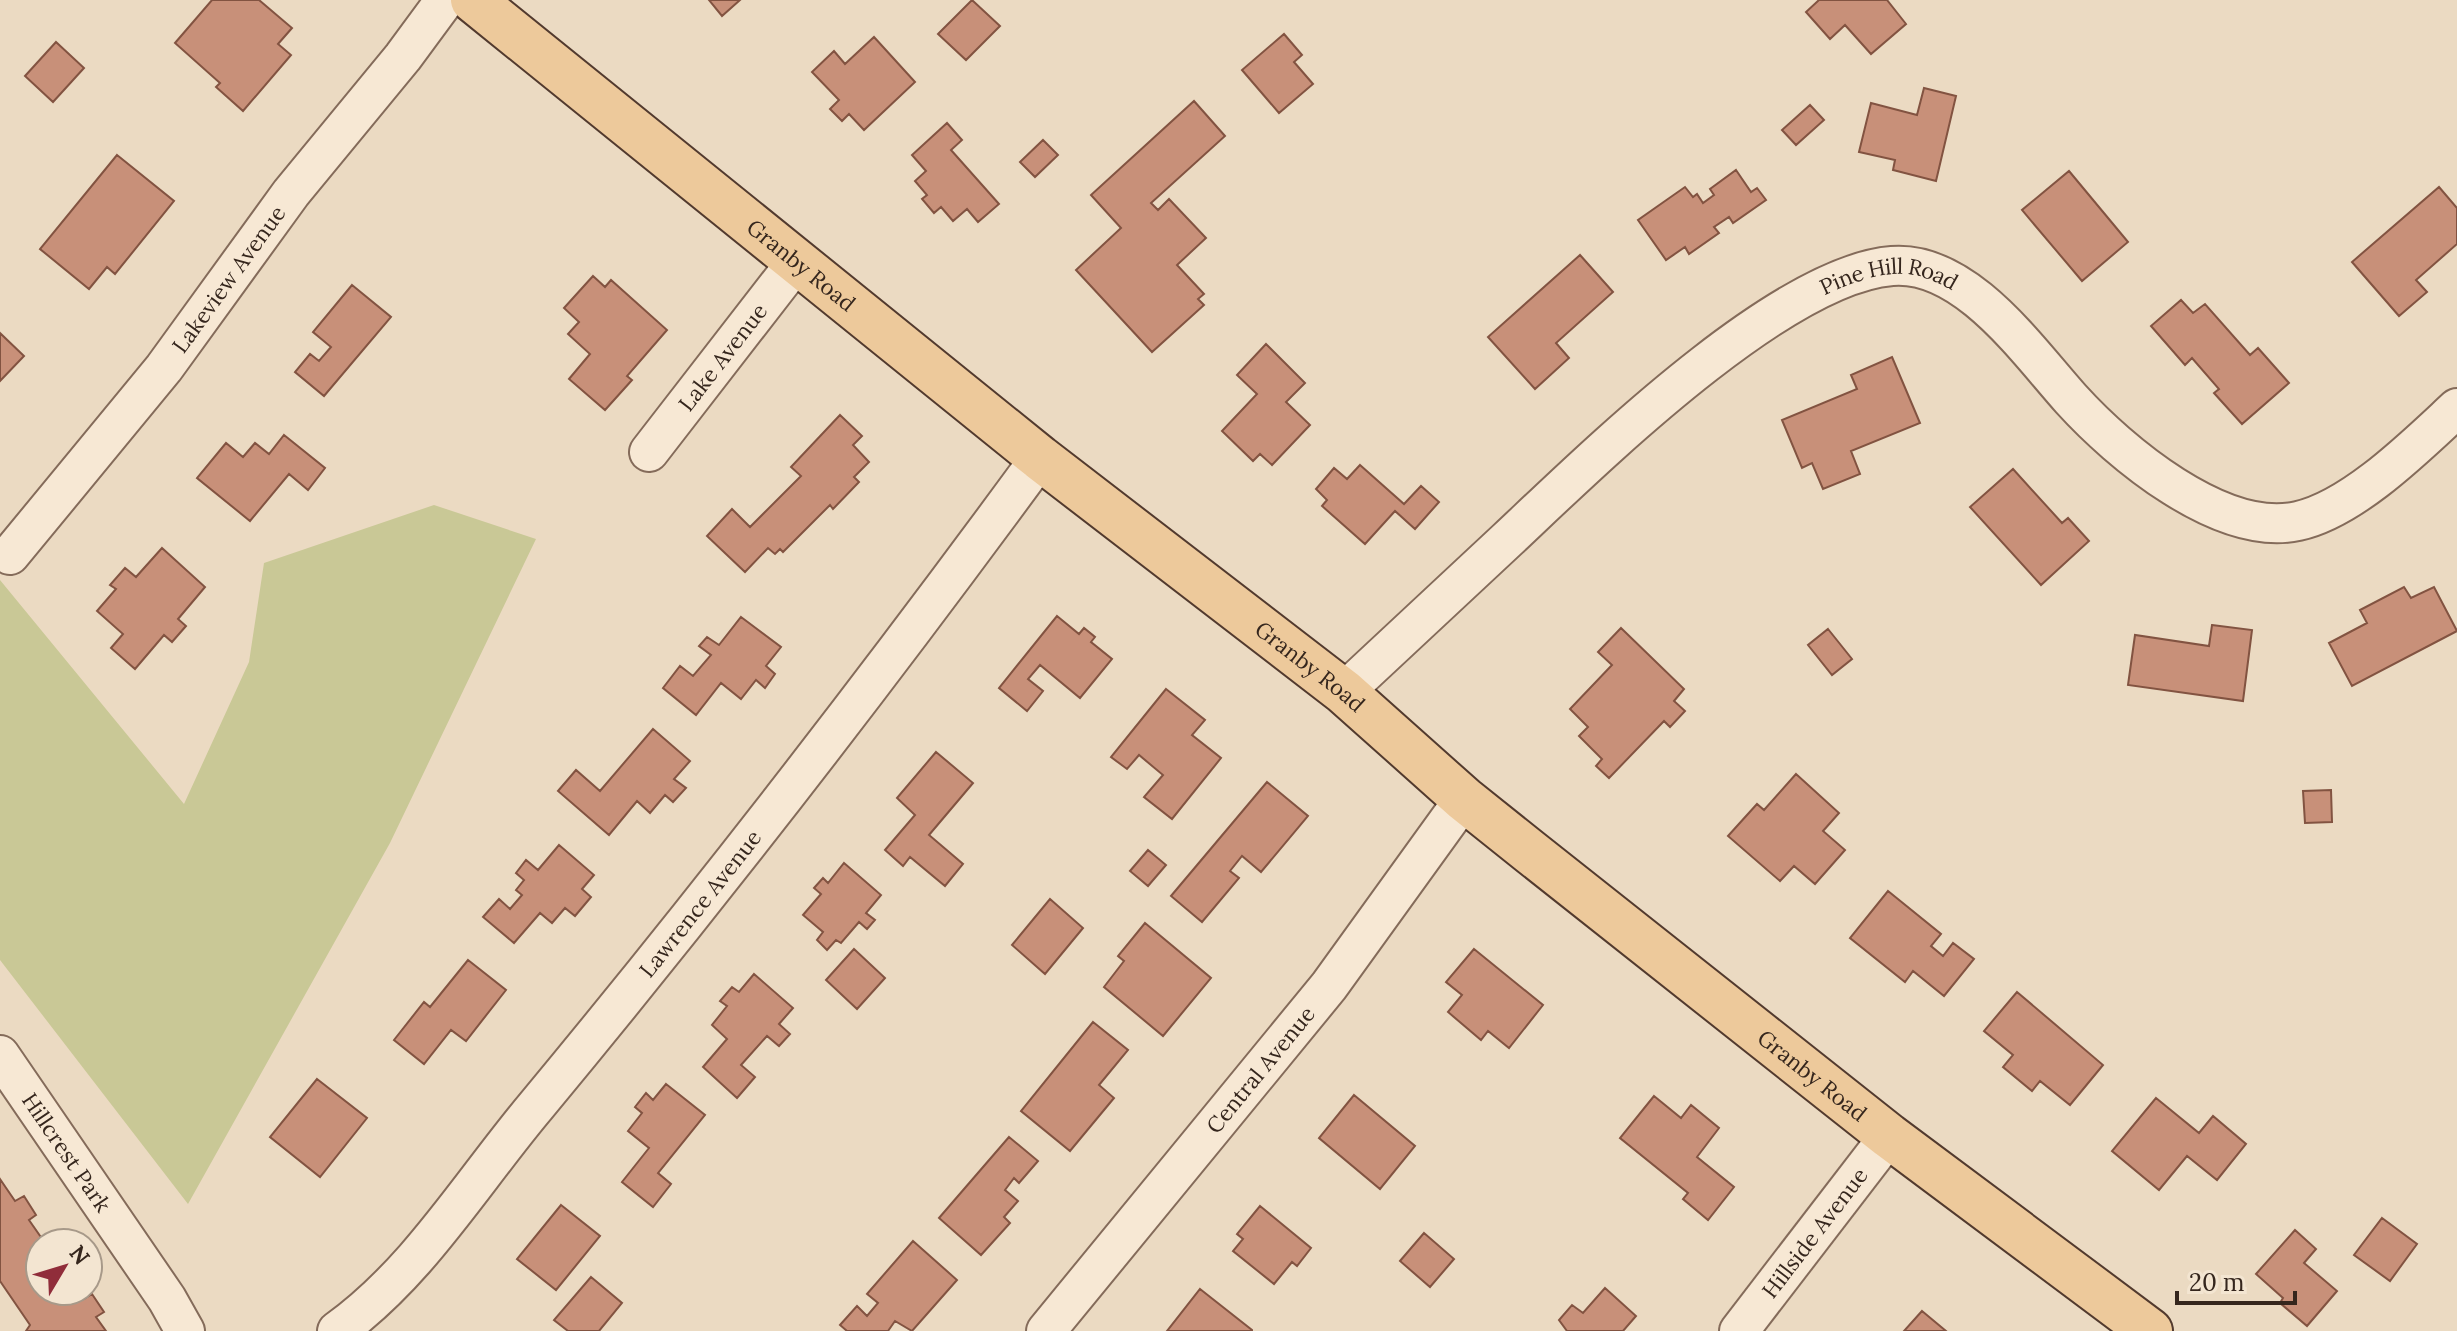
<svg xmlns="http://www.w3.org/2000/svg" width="2457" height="1331" viewBox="0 0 2457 1331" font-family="Lora,serif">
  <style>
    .green { fill: #c9c896 }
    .building { fill: #c89079; stroke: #825341; stroke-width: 2 }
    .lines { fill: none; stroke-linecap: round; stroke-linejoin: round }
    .minor-casing { stroke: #846b5a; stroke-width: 42 }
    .major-casing { stroke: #523a2e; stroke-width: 48 }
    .minor { stroke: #f7e8d4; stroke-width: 38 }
    .major { stroke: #edc99b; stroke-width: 44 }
    .labels { text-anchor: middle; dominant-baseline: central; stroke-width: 7; stroke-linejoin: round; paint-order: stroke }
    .street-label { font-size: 22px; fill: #35261d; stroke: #f3e5d1 }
  </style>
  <rect width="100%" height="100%" fill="#ebdac2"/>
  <!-- green -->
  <path class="green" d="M434,505l102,34 -146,304 -202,361 -188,-244v-380l184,224 65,-142 15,-99z"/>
  <!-- building -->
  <path class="building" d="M212,0h47l33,28 -14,16 13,11 -48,56 -27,-24 4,-4 -45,-40z
    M709,0h31l-18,16z
    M972,0l28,26 -34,34 -28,-26z
    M1819,0h68l19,24 -35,30 -26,-29 -15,14 -24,-27z
    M1284,34l18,21 -8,7 19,22 -34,29 -37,-43z
    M874,37l41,45 -51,48 -15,-16 -7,7 -12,-12 9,-9 -27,-28 22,-21 11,13z
    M56,42l28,26 -31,34 -28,-26z
    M1924,88l32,8 -20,85 -43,-11 2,-10 -36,-8 12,-49 46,12z
    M1194,101l31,35 -74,67 7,7 11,-11 37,39 -29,27 27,29 -6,5 6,6 -52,47 -76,-82 45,-42 -30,-33z
    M1810,105l14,15 -28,25 -14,-15z
    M947,123l15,17 -11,10 48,54 -21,18 -11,-13 -14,12 -12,-14 -7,6 -12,-14 5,-4 -12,-14 11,-10 -14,-16z
    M1043,140l15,15 -23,22 -15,-15z
    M117,155l57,46 -59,73 -8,-7 -18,22 -49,-40z
    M1736,170l15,22 6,-4 9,12 -33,23 -4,-6 -15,10 5,6 -30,21 -4,-7 -19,13 -28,-40 47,-33 8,10 4,-3 6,9 11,-8 -4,-6z
    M2069,171l59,71 -46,39 -60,-71z
    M2439,187l18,21v36l-41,36 11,12 -28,24 -47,-54z
    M1580,255l33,37 -57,51 13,15 -34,31 -47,-52z
    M593,276l12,11 6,-7 56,50 -40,46 5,4 -27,30 -36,-31 21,-25 -22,-20 11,-12 -15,-14z
    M352,285l39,32 -67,79 -29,-24 15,-18 9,7 12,-14 -18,-15z
    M2181,300l12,13 12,-9 45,51 8,-7 31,35 -47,41 -28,-31 5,-4 -27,-31 -7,7 -34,-39z
    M0,333l24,23 -24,25z
    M1266,344l39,39 -19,19 24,23 -38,40 -12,-11 -7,7 -31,-30 35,-37 -20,-19z
    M1892,357l28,66 -69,28 9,23 -37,15 -11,-26 -10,5 -20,-48 75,-31 -6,-14z
    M840,415l22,21 -9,9 16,17 -15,15 5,5 -26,27 -3,-4 -47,47 -3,-3 -5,5 -7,-6 -23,24 -38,-36 25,-27 18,18 51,-51 -10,-9z
    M284,435l41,33 -17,22 -19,-16 -39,47 -53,-43 29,-35 17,14 12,-14 14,11z
    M1360,465l44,39 17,-18 18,16 -24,27 -20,-18 -30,33 -43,-38 5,-6 -11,-11 18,-21 13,11z
    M2013,469l49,54 6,-5 21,23 -48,44 -71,-78z
    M162,548l43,39 -27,32 8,7 -14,16 -8,-7 -29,34 -24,-21 12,-14 -26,-23 19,-22 -6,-4 15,-17 11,9z
    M2404,587l7,11 23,-11 23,44 -105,55 -23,-43 38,-20 -7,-13z
    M1057,616l22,18 5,-6 11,9 -4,5 21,17 -32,39 -40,-33 -12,14 15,12 -16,20 -28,-23z
    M741,617l40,30 -15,19 9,8 -10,14 -9,-8 -15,19 -20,-16 -25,32 -33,-27 17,-22 13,10 18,-21 -12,-9 8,-9 12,8z
    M2212,625l40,5 -9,71 -115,-16 7,-50 74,11z
    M1621,628l63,61 -10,12 11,10 -15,16 -6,-6 -55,57 -13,-12 6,-7 -23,-23 9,-9 -18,-18 42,-44 -14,-13z
    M1828,629l24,30 -20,16 -24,-30z
    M1166,689l39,31 -13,15 29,23 -49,61 -28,-22 19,-22 -24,-20 -12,14 -16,-12z
    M653,729l37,32 -16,18 12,9 -13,14 -8,-7 -15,18 -13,-12 -28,34 -51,-44 18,-21 24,21z
    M936,752l37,31 -44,52 34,29 -18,22 -35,-29 -7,9 -18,-16 30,-35 -18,-17z
    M1796,774l43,39 -16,18 22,19 -30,34 -21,-18 -14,15 -52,-45 29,-32 7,6z
    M1267,782l41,34 -47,56 -19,-16 -12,15 9,7 -37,44 -31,-26z
    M2331,790l1,32 -27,1 -2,-32z
    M559,845l35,30 -12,14 9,8 -16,19 -10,-8 -13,15 -12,-10 -26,30 -31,-26 16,-18 11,10 12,-14 -6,-5 8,-10 -8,-7 10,-13 12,10z
    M1148,850l18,15 -18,21 -18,-15z
    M844,863l37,32 -15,18 9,7 -8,9 -8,-7 -18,21 -5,-3 -9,10 -10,-10 6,-8 -20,-17 18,-21 -7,-6 9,-10 5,5z
    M1888,891l53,43 -10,12 12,10 10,-13 21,16 -30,37 -31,-25 -8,11 -55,-44z
    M1050,899l33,29 -38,46 -33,-29z
    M1145,923l66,55 -48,58 -59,-49 20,-26 -6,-5z
    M854,949l31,29 -28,31 -31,-29z
    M1474,949l69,56 -34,43 -21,-17 -7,9 -33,-28 14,-17 -16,-13z
    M468,960l38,30 -40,51 -15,-11 -27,34 -30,-24 30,-38 6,5z
    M754,974l39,34 -14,16 11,10 -11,12 -12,-10 -26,29 14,12 -18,21 -34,-31 24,-28 -15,-14 15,-19 -7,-5 12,-14 7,5z
    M2017,992l86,73 -33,40 -30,-24 -8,10 -29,-24 10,-12 -29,-24z
    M1093,1022l35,28 -29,35 15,13 -44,53 -49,-40z
    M317,1079l50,39 -47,59 -50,-40z
    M666,1084l39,31 -47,58 13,11 -18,23 -31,-25 27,-34 -21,-17 14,-18 -7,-6 11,-14 7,7z
    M1354,1095l61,51 -35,43 -61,-51z
    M1654,1096l27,22 10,-13 28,23 -22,29 37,30 -26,33 -25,-21 5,-6 -68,-55z
    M2156,1098l43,35 14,-17 33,28 -29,36 -30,-24 -28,34 -47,-39z
    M1009,1137l29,24 -19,22 -5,-5 -9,12 13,11 -14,16 6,6 -29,32 -42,-37z
    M0,1179l15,22 9,-5 12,19 -7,5 16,23h-5v48h38l6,8 8,-5 12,18 -8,5 10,14h-80l4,-6 -30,-44z
    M561,1205l39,31 -44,54 -39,-31z
    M1260,1206l51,42 -14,18 -5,-4 -18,22 -41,-33 10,-12 -6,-5z
    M2382,1218l35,26 -27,37 -36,-26z
    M2295,1230l21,19 -12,14 33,28 -30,35 -27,-23 3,-5 -27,-24z
    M1424,1233l30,26 -24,28 -30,-26z
    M913,1241l44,39 -45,51 -17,-10 -7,10h-41l-7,-6 17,-19 10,10 11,-13 -11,-9z
    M591,1277l31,26 -23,28h-31l-14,-11z
    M1605,1288l31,28 -13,15h-56l-8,-11 13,-15 11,8z
    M1200,1289l52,41v1h-85z
    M1922,1311l24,20h-42z"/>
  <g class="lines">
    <defs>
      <g id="minor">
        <path id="s1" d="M649,452l148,-191"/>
        <path id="s2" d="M10,555l154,-187 127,-175 112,-136 42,-57"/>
        <path id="s3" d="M1344,692c54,-51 109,-102 164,-153 83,-78 271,-264 384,-273 73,-6 135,84 179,133 48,53 150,139 227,122 55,-12 118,-75 159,-113"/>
        <path id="s4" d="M0,1055l167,244 18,32"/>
        <path id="s5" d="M337,1331c81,-58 135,-149 199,-225 175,-211 342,-427 504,-648"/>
        <path id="s6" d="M1046,1331l283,-345 135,-187"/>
        <path id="s7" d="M1739,1331l150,-195"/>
      </g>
      <g id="major">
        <path id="s8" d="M473,0l567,458 304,234 120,107 65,52 360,285 261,195"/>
      </g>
    </defs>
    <!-- minor casing -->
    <use href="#minor" class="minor-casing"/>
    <!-- major casing -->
    <use href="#major" class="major-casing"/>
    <!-- minor -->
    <use href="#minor" class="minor"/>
    <!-- major -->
    <use href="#major" class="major"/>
  </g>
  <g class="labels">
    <!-- street labels -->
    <g class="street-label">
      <text stroke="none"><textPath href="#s8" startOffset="422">Granby Road</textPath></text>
      <text stroke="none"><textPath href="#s2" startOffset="352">Lakeview Avenue</textPath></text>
      <text stroke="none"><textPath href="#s3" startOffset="698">Pine Hill Road</textPath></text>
      <text stroke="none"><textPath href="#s1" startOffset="120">Lake Avenue</textPath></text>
      <text stroke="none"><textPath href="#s8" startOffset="1070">Granby Road</textPath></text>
      <text stroke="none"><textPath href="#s5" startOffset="562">Lawrence Avenue</textPath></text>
      <text stroke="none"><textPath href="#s6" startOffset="338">Central Avenue</textPath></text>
      <text stroke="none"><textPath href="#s8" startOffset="1718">Granby Road</textPath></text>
      <text stroke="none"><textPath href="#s4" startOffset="118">Hillcrest Park</textPath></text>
      <text stroke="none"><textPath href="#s7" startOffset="124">Hillside Avenue</textPath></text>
    </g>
  </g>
  <!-- north arrow -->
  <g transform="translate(64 1267) rotate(52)"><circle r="38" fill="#f3e5d1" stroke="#a79989" stroke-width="2"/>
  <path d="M0-6L14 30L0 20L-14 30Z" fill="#902d3a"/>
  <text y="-12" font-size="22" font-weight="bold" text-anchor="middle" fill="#35261d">N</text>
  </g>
  <!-- scale -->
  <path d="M2177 1291v12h118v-12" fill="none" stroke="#35261d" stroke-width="4"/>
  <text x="2189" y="1291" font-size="24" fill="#35261d" stroke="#f3e5d1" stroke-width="6" paint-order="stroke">20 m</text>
</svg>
